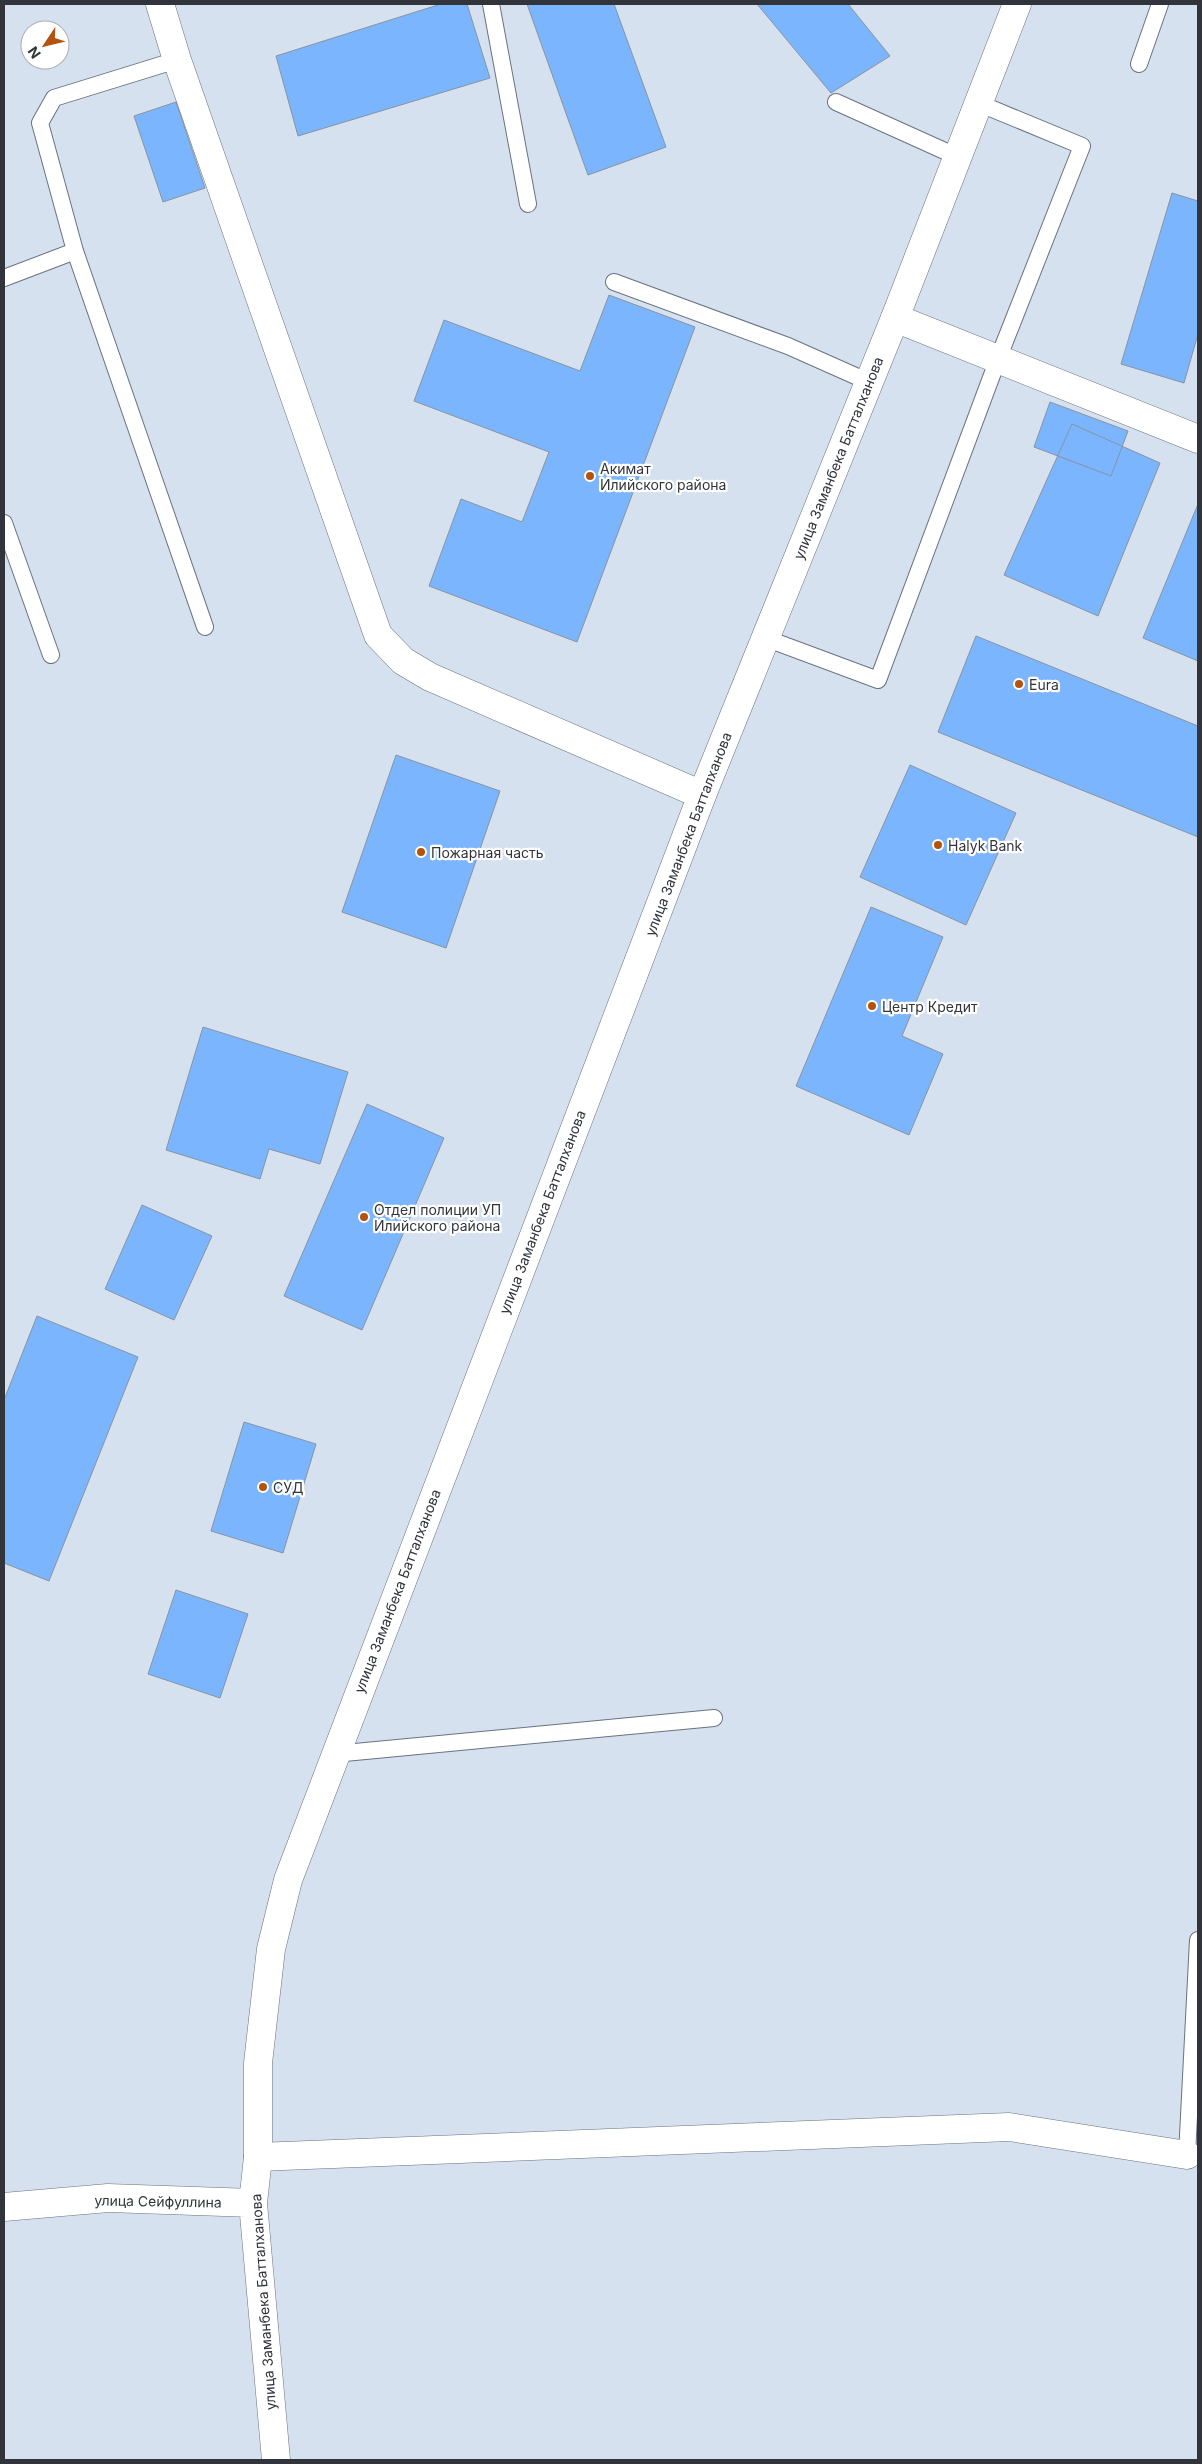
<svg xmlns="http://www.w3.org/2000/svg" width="1202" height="2464" viewBox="0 0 1202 2464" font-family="Inter,sans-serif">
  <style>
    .building { fill: #7bb5fe; stroke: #8993a1 }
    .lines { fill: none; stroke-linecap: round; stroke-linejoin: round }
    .lane-casing { stroke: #697380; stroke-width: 18 }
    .street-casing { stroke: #697380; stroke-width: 29 }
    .secondary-casing { stroke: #697380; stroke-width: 29 }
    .lane { stroke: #fff; stroke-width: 16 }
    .street { stroke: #fff; stroke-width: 28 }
    .secondary { stroke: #fff; stroke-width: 28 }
    .poi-dot { fill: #b3530e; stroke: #fff; stroke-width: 2 }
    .labels { text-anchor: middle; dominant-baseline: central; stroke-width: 4.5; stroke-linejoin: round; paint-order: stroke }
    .street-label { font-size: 14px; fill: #31353b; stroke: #fff }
    .poi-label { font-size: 14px; fill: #31353b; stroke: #fff; text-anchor: start }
  </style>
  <rect width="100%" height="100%" fill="#d5e1ef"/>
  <!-- building -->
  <path class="building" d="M441,4h26l23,74 -192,58 -22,-80z
    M527,4h87l52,143 -78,28z
    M757,4h91l42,52 -59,37z
    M176,102l29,86 -42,14 -29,-86z
    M1172,193l26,8v133l-14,49 -63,-19z
    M609,295l86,32 -118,315 -148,-56 32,-87 61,23 27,-70 -135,-51 30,-81 136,51z
    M1050,402l78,29 -17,45 -77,-29z
    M1072,424l88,39 -62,153 -94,-41z
    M1198,504v157l-55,-23z
    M976,636l222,90v111l-260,-105z
    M396,755l104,36 -54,157 -104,-36z
    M910,765l106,48 -50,112 -106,-48z
    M871,907l72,30 -41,99 41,18 -34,81 -113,-49z
    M203,1027l145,45 -28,92 -51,-15 -9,30 -94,-29z
    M367,1104l77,34 -82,192 -78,-34z
    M142,1205l70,31 -38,84 -69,-31z
    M37,1316l101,41 -89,224 -45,-18v-163z
    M244,1422l72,22 -33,109 -72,-22z
    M176,1590l72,24 -28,84 -72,-24z"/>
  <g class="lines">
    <defs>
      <path id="lane" d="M491,4l37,200
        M177,60l-123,38 -14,25 35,128 130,376
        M1139,64l21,-60
        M836,102l122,55
        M4,278l71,-27
        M614,282l174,64 81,36
        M4,523l47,132
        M765,638l113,42 120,-321 84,-213 -104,-43
        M334,1754l380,-36
        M1187,2155l11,-215"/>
      <path id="street" d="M160,4l17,56 201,575 25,26 27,16 272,118
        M895,318l303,121
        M258,2157l751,-30 178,28"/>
      <path id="secondary" d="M4,2207l104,-9 145,5
        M276,2460l-23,-257 5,-46v-94l13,-114 17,-69 414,-1085 193,-477 122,-314"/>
    </defs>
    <!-- lane casing -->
    <use href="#lane" class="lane-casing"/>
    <!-- street casing -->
    <use href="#street" class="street-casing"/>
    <!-- secondary casing -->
    <use href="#secondary" class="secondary-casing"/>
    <!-- lane -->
    <use href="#lane" class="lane"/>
    <!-- street -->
    <use href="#street" class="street"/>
    <!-- secondary -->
    <use href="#secondary" class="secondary"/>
  </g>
  <!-- markers -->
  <g class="poi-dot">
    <circle cx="590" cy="476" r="5"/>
    <circle cx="1019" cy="684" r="5"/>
    <circle cx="938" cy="845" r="5"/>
    <circle cx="421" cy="852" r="5"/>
    <circle cx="872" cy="1006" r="5"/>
    <circle cx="364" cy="1217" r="5"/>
    <circle cx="263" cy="1487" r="5"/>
  </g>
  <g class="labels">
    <!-- street labels -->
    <g class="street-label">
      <text transform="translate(838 458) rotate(-68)">улица Заманбека Батталханова</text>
      <text transform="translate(688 834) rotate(-69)">улица Заманбека Батталханова</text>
      <text transform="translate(542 1212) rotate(-69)">улица Заманбека Батталханова</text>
      <text transform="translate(397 1591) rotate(-69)">улица Заманбека Батталханова</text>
      <text transform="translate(158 2201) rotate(1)">улица Сейфуллина</text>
      <text transform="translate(263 2302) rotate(-94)">улица Заманбека Батталханова</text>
    </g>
    <!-- poi labels -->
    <g class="poi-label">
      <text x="600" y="468">Акимат<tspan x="600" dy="16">Илийского района</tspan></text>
      <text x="1029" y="684">Eura</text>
      <text x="948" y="845">Halyk Bank</text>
      <text x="431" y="852">Пожарная часть</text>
      <text x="882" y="1006">Центр Кредит</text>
      <text x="374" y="1209">Отдел полиции УП<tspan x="374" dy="16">Илийского района</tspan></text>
      <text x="273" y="1487">СУД</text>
    </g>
  </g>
  <!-- border -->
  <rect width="1202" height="2464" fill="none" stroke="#31353b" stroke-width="10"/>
  <!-- north arrow -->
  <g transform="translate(45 45) rotate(235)"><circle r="24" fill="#ffffff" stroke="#adaeb1"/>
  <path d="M0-4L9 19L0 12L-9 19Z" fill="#b3530e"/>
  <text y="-8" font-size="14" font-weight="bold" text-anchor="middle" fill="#31353b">N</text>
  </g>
</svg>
